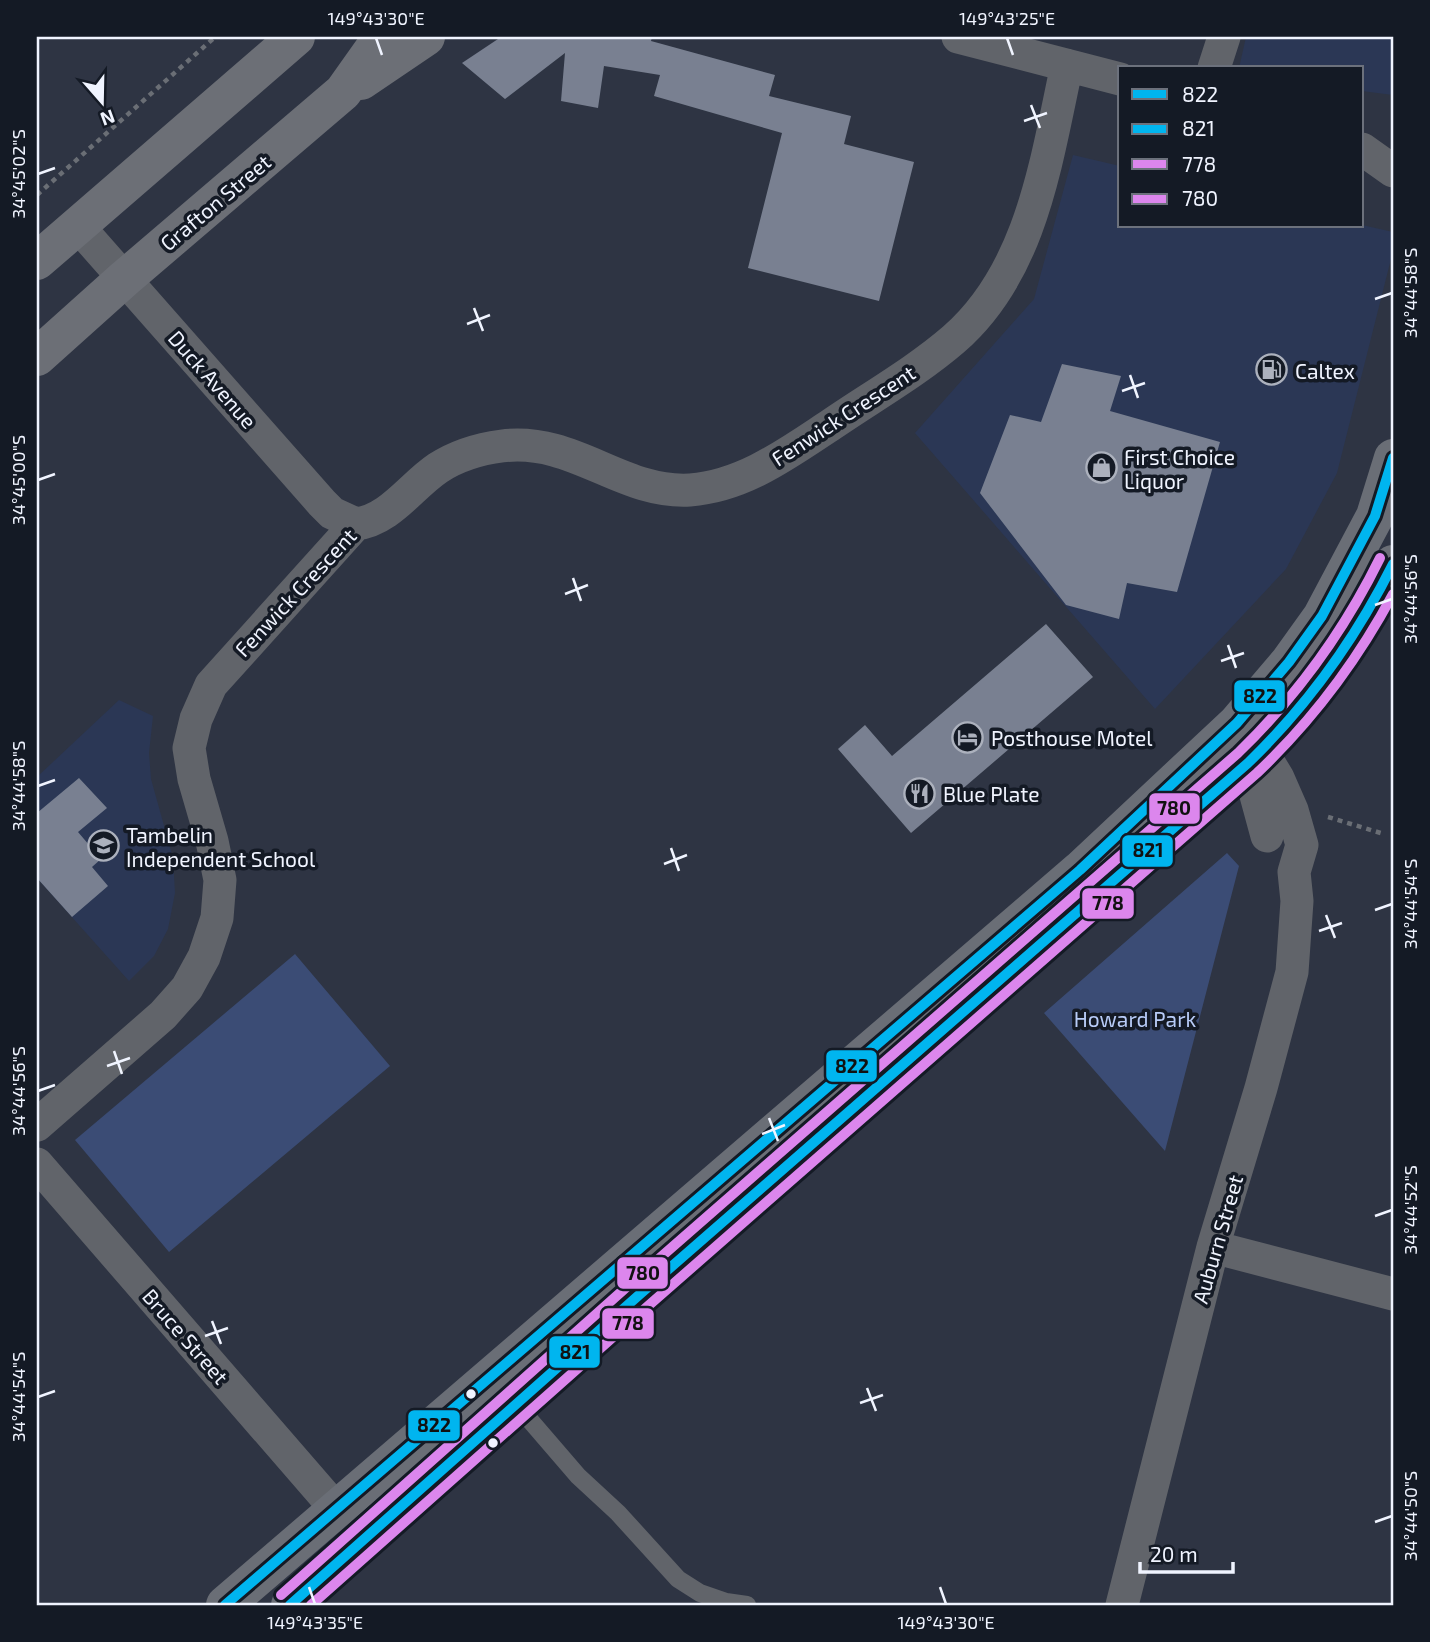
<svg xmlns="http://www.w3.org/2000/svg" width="1430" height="1642" viewBox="0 0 1430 1642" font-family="'Exo 2',sans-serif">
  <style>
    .built { fill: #2b3755 }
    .green { fill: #3b4c75 }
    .building { fill: #798091 }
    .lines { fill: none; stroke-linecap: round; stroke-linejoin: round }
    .path { stroke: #6a6e75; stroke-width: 4.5; stroke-dasharray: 5 5; stroke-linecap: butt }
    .lane { stroke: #61646a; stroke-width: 18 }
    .street { stroke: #61646a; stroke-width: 33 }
    .secondary { stroke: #6c6f76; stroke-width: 38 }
    .primary { stroke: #6a6e76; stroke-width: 38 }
    .bus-1-casing { stroke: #141a25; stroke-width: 16 }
    .bus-2-casing { stroke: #141a25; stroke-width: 16 }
    .bus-3-casing { stroke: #141a25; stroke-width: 16 }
    .bus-4-casing { stroke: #141a25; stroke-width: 16 }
    .bus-1 { stroke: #00b5ef; stroke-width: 10 }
    .bus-2 { stroke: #00b5ef; stroke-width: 10 }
    .bus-3 { stroke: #dc86ed; stroke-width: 10 }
    .bus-4 { stroke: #dc86ed; stroke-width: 10 }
    .ticks { fill: none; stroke: #f0f4ff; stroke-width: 2.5 }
    .bus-dot { fill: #f0f4ff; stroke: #141a25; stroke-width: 2.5 }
    .labels { text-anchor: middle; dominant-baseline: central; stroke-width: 7; stroke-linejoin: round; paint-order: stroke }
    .street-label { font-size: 21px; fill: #f0f4ff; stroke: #141a25 }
    .poi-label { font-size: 21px; fill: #f0f4ff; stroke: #141a25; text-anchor: start }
    .park-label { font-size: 21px; fill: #b8ccf8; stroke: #141a25 }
    .line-badge { stroke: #141a25; stroke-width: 2.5 }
    .pale-badge-label { font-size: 19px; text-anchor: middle; font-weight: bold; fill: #111 }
    .neatline { fill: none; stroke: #f0f4ff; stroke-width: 2.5 }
    .ticks-label { font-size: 18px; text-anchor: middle; fill: #f0f4ff }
  </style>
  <rect width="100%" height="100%" fill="#2e3443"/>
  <!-- built -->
  <path class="built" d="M1246,37h147v58l-31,-4v-23h-123z
    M1073,155l47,11v60l242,-1 31,7v19l-56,222 -51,96 -131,140 -240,-276 119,-134z
    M119,700l34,16 -4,37 2,26 22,79 2,35 -7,36 -14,27 -25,25 -92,-103v-101z"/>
  <!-- green -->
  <path class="green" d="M1227,853l12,13 -74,285 -121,-138z
    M295,954l95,112 -221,186 -94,-112z"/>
  <!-- building -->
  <path class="building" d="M501,37h151l-1,4 124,34 -6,21 82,20 -7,28 70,18 -35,139 -131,-33 34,-135 -128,-37 6,-21 -56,-9 -6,42 -37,-7 4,-48 -60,46 -43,-36z
    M1062,364l59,12 -11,35 110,31 -43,150 -50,-9 -8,36 -53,-14 -86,-112 30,-78 31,7z
    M1046,624l47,53 -182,156 -73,-84 27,-24 27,31z
    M79,778l28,30 -29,24 23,27 -9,8 16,19 -36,31 -35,-39v-65z"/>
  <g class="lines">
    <!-- path -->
    <path class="path" d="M37,195l178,-158
      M1328,817l56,17"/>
    <!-- lane -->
    <path class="lane" d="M516,1404l62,72 40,37 60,66 22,14 26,9 21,3"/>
    <!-- street -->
    <path class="street" d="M958,37l162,42
      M1214,68l10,-31
      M1362,149l31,22
      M77,225l245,278 10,10 24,11
      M1241,740l26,96
      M37,1125l126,-110 24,-27 17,-31 13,-39 3,-38 -8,-39 -18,-62 -5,-31 7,-29 15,-34 145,-161c34,-4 55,-38 82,-56 20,-13 41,-19 64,-22 73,-9 119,48 188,44 54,-4 98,-37 142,-66 41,-28 85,-53 122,-85 78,-68 92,-178 113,-274
      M37,1164l299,345
      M1213,1247l180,47
      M1122,1605l91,-358 48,-159 31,-116 5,-71 -3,-29 8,-27 -10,-35 -14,-32 -17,-28 -17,-20"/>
    <!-- secondary -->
    <path class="secondary" d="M361,81l65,-44
      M37,261l259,-224
      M37,357l87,-78 219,-187 39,-55"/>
    <!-- primary -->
    <path class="primary" d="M225,1605l855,-735 157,-147 52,-61 33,-46 53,-100 18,-58
      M290,1605l349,-310 563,-490c30,-28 62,-55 88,-86 41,-47 76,-99 103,-155"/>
    <defs>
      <path id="bus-1" d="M225,1605l855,-735 157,-147 52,-61 33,-46 53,-100 18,-58"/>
      <path id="bus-2" d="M290,1605l349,-310 609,-532c60,-58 108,-125 145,-199"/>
      <path id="bus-3" d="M311,1605l337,-299 609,-533c55,-52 100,-112 136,-179"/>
      <path id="bus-4" d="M281,1595l349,-311 608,-531c59,-57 106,-122 142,-195"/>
    </defs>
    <!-- bus-1 casing -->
    <use href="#bus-1" class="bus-1-casing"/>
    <!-- bus-2 casing -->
    <use href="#bus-2" class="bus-2-casing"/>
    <!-- bus-3 casing -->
    <use href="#bus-3" class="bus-3-casing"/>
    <!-- bus-4 casing -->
    <use href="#bus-4" class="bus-4-casing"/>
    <!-- bus-1 -->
    <use href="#bus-1" class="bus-1"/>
    <!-- bus-2 -->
    <use href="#bus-2" class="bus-2"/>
    <!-- bus-3 -->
    <use href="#bus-3" class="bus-3"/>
    <!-- bus-4 -->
    <use href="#bus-4" class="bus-4"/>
  </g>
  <!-- ticks -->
  <path class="ticks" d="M376,38l6,17M1007,38l6,17M1031,105l9,23M1024,121l23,-8M38,174l17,-6M1375,299l17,-6M474,308l9,23M467,324l23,-9M1130,375l8,23M1122,391l23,-8M38,480l17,-6M573,578l8,23M565,594l23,-9M1375,605l17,-6M1228,645l8,23M1221,661l23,-8M38,786l17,-6M671,848l8,23M664,864l23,-9M1375,910l17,-6M1326,915l9,23M1319,931l23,-8M114,1051l8,23M107,1066l23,-8M38,1091l17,-6M769,1118l9,23M762,1134l23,-9M1375,1216l17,-6M212,1321l9,23M205,1336l23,-8M867,1388l9,23M38,1397l17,-6M860,1403l23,-8M1375,1522l17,-6M309,1587l6,17M940,1587l6,17"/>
  <!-- icons -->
  <defs>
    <symbol id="fuel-ring" viewBox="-11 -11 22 22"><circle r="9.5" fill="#141a25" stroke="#acb1bd" stroke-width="1.5"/><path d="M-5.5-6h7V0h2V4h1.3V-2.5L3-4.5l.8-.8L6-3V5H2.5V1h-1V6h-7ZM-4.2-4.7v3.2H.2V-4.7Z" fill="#acb1bd"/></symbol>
    <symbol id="shop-ring" viewBox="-11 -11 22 22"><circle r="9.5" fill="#141a25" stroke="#acb1bd" stroke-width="1.5"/><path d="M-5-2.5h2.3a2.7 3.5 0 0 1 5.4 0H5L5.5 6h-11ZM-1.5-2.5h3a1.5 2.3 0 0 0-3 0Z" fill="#acb1bd"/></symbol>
    <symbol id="hotel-ring" viewBox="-11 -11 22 22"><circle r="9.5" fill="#141a25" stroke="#acb1bd" stroke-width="1.5"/><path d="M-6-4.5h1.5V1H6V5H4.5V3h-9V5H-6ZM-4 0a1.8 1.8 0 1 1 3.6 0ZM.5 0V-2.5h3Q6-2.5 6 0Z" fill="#acb1bd"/></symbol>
    <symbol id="restaurant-ring" viewBox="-11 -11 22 22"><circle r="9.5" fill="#141a25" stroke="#acb1bd" stroke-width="1.5"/><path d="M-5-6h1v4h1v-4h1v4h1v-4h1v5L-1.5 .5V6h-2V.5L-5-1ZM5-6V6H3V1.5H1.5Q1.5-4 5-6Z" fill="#acb1bd"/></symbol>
    <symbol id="school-ring" viewBox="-11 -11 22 22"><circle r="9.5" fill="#141a25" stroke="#acb1bd" stroke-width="1.5"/><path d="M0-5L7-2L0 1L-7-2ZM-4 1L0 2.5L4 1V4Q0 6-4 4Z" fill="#acb1bd"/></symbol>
  </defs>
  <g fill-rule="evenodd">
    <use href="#fuel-ring" x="1254" y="352" width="35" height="35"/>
    <use href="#shop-ring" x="1084" y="450" width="35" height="35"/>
    <use href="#hotel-ring" x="950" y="720" width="35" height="35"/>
    <use href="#restaurant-ring" x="902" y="776" width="35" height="35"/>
    <use href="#school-ring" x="86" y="828" width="35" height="35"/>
  </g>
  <!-- markers -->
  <g class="bus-dot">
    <circle cx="471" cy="1394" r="6"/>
    <circle cx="493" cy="1443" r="6"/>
  </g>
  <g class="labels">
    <!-- street labels -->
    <g class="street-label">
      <text transform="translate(215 202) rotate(-40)">Grafton Street</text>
      <text transform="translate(213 379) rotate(49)">Duck Avenue</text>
      <text transform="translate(843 415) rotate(-33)">Fenwick Crescent</text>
      <text transform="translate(295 592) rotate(-47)">Fenwick Crescent</text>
      <text transform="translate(1217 1239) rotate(-74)">Auburn Street</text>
      <text transform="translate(186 1336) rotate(49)">Bruce Street</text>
    </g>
    <!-- poi labels -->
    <g class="poi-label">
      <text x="1295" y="370">Caltex</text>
      <text x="1124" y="456">First Choice<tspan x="1124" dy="24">Liquor</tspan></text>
      <text x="991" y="737">Posthouse Motel</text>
      <text x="943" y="793">Blue Plate</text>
      <text x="126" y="834">Tambelin<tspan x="126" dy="24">Independent School</tspan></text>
    </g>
    <!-- park labels -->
    <g class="park-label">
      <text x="1135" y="1018">Howard Park</text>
    </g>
  </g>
  <g class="line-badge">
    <rect x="1233" y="679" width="53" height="34" rx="7" fill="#00b5ef"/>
    <rect x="1148" y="792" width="53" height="33" rx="7" fill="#dc86ed"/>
    <rect x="1121" y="834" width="53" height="34" rx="7" fill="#00b5ef"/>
    <rect x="1081" y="887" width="54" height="33" rx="7" fill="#dc86ed"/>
    <rect x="825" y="1049" width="53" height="34" rx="7" fill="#00b5ef"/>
    <rect x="616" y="1256" width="53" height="34" rx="7" fill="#dc86ed"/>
    <rect x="601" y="1307" width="54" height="33" rx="7" fill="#dc86ed"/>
    <rect x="548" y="1335" width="53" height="34" rx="7" fill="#00b5ef"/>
    <rect x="407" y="1409" width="54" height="33" rx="7" fill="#00b5ef"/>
  </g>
  <g class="pale-badge-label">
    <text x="1260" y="703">822</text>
    <text x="1174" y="815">780</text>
    <text x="1148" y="857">821</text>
    <text x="1108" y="910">778</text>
    <text x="852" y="1073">822</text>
    <text x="643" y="1280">780</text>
    <text x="628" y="1330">778</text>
    <text x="575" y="1359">821</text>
    <text x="434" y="1432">822</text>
  </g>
  <!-- border -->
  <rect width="1430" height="1642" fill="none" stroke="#141a25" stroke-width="77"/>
  <!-- legend -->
  <rect x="1118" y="66" width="245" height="161" fill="#141a25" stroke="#6c717c" stroke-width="2"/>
  <rect x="1132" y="89" width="35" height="10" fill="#00b5ef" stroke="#6c717c" stroke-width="2"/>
  <text x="1182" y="102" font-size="21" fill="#f0f4ff">822</text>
  <rect x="1132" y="124" width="35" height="10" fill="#00b5ef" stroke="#6c717c" stroke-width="2"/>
  <text x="1182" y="136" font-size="21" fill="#f0f4ff">821</text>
  <rect x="1132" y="159" width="35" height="10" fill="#dc86ed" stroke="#6c717c" stroke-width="2"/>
  <text x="1182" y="172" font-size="21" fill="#f0f4ff">778</text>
  <rect x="1132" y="194" width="35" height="10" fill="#dc86ed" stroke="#6c717c" stroke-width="2"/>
  <text x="1182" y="206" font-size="21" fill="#f0f4ff">780</text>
  <!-- north arrow -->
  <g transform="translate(102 102) rotate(160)" stroke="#141a25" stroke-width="5" paint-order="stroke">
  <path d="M0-5L12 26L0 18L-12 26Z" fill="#f0f4ff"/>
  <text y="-10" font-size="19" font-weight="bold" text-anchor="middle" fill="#f0f4ff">N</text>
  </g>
  <!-- scale -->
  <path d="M1140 1562v10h93v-10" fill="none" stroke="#f0f4ff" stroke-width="3.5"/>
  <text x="1150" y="1562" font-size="21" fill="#f0f4ff" stroke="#141a25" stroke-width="5" paint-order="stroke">20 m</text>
  <rect x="38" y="38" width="1354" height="1566" class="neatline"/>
  <g class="ticks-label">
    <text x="376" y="25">149°43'30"E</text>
    <text x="1007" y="25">149°43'25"E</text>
    <text transform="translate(19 174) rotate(-90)" y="6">34°45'02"S</text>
    <text transform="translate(1411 293) rotate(-90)" y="6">34°44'58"S</text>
    <text transform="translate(19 480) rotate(-90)" y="6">34°45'00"S</text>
    <text transform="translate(1411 599) rotate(-90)" y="6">34°44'56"S</text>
    <text transform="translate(19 786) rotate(-90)" y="6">34°44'58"S</text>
    <text transform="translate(1411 904) rotate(-90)" y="6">34°44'54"S</text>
    <text transform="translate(19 1091) rotate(-90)" y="6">34°44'56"S</text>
    <text transform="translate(1411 1210) rotate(-90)" y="6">34°44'52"S</text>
    <text transform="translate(19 1397) rotate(-90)" y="6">34°44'54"S</text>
    <text transform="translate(1411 1516) rotate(-90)" y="6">34°44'50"S</text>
    <text x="315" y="1629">149°43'35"E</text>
    <text x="946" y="1629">149°43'30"E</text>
  </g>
</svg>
